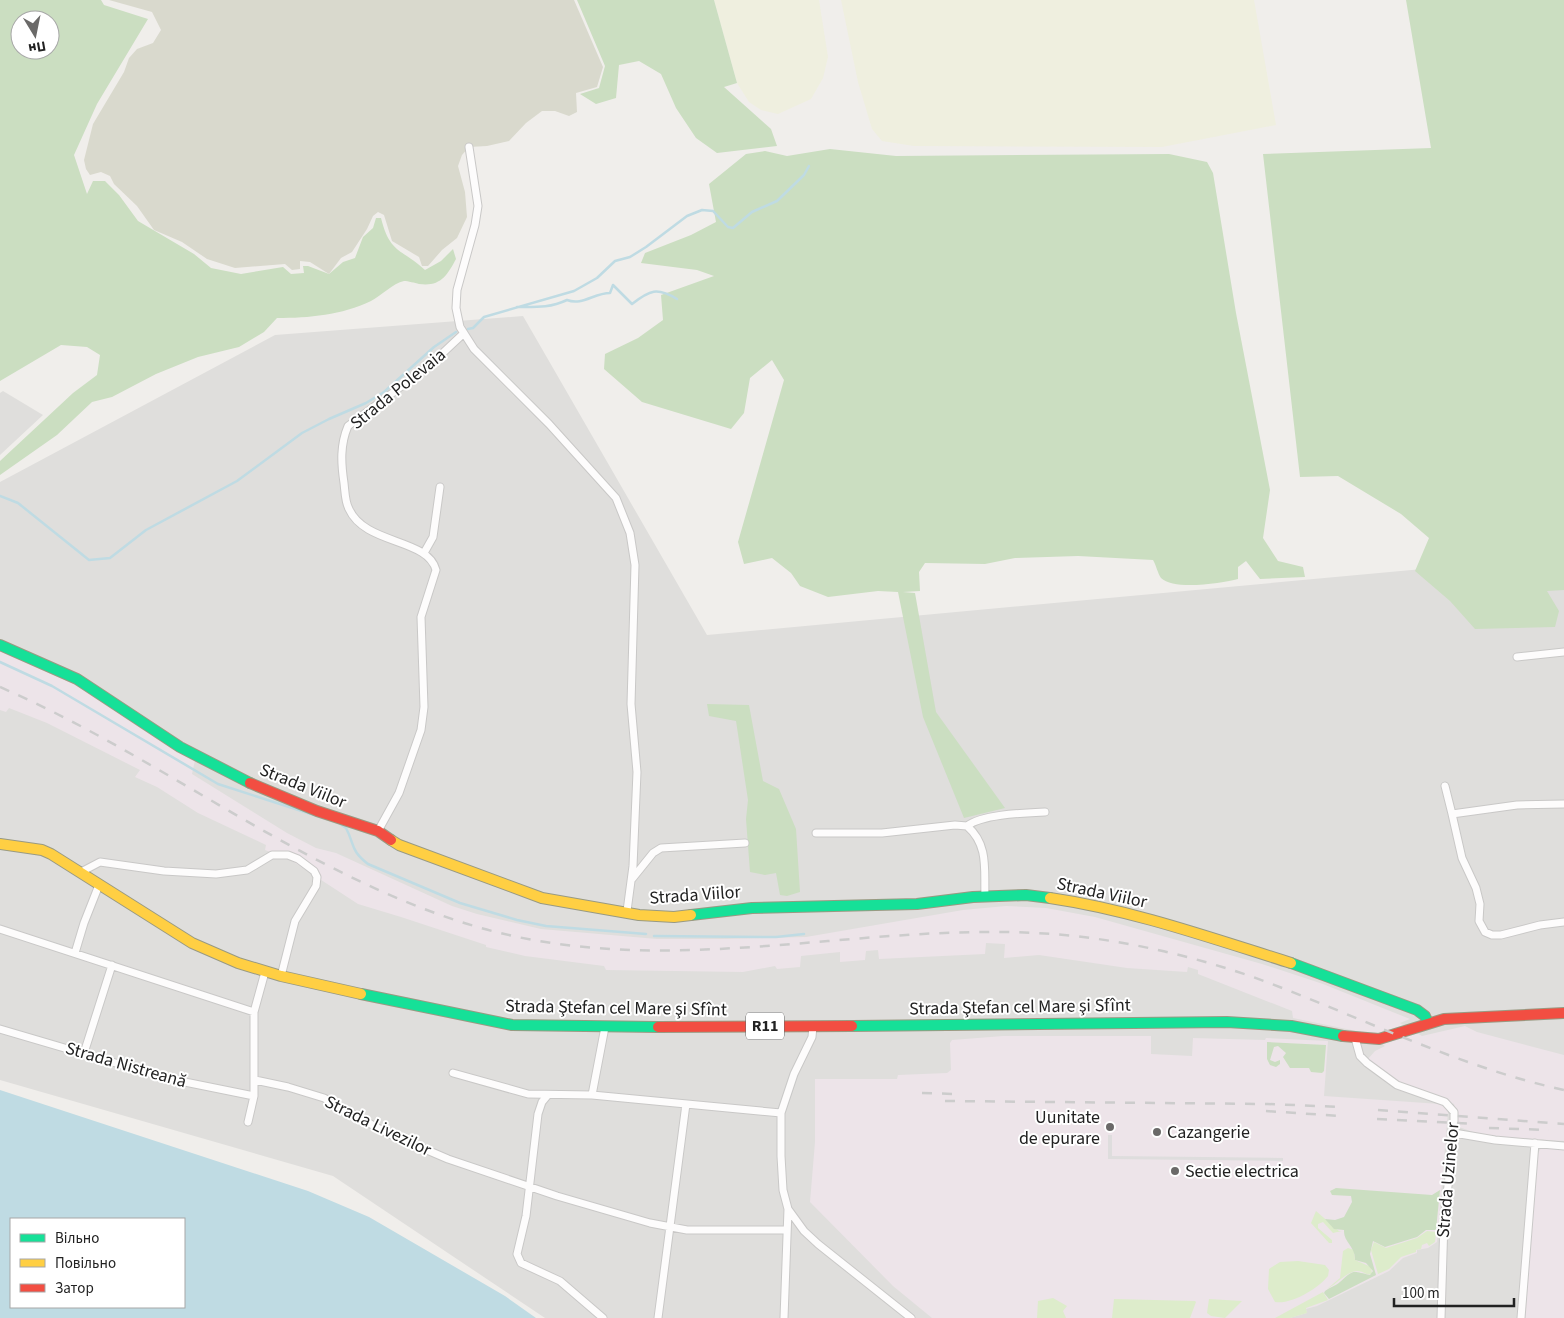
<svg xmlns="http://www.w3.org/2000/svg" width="1564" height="1318" viewBox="0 0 1564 1318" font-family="'Source Sans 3',sans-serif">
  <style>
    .residential { fill: #dfdedc }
    .industrial { fill: #ede4e9 }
    .construction { fill: #d9d9cd }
    .farmland { fill: #efefdf }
    .grass { fill: #ddeccb }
    .forest { fill: #cbdec1; fill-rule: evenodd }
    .water { fill: #bfdbe3; fill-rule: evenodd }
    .pier { fill: #dedddd }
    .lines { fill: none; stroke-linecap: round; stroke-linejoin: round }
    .stream { stroke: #bfdbe3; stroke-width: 2.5 }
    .street-casing { stroke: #c9c8c7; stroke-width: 9 }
    .fast-casing { stroke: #999a82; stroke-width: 12 }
    .slow-casing { stroke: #999a82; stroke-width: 12 }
    .jam-casing { stroke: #999a82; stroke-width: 12 }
    .street { stroke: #fdfcfc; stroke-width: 7 }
    .fast { stroke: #16e098; stroke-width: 10 }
    .slow { stroke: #ffcf43; stroke-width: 10 }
    .jam { stroke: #f24e42; stroke-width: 10 }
    .rail { stroke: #ccc; stroke-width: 2.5; stroke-dasharray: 10 10; stroke-linecap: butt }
    .poi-dot { fill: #6a6968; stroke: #fff; stroke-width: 2 }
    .labels { text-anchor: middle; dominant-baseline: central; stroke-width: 4; stroke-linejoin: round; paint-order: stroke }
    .shield { fill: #fff; stroke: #646464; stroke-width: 1 }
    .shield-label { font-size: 16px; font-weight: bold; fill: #222 }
    .street-label { font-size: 18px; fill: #222; stroke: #fff }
    .poi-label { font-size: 18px; fill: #222; stroke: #fff; text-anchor: start }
  </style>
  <rect width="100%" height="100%" fill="#f0eeeb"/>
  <!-- residential -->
  <path class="residential" d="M523,316l184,319 857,-79v762h-1019l-212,-142 -333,-96v-598l275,-147z
    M3,391l40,24 -43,40v-62z"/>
  <!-- industrial -->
  <path class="industrial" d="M0,651l89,40 63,44 43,25 -3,14 95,59 29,15 20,5 116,53 25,8 64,15 116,10h66l83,-2 157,-27 43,-4 40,2 49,9 167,47 61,20 87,35 -10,4 22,13 43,-10 12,6 87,23v86l-80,-5 -25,-9 -5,-23 -52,-20 -34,-25 7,-8 10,-5 -14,-12 -78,-16 -1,-7 -94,-37v-4l-10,-3 -1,5 -60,-4 -88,-13 -35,3 1,-14 -19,-1 -1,11 -106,5 -1,-9 -12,1 -1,9 -25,2v-10l-39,4 -1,11 -23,2 -2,-3 -32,6 -137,-2 -2,-4 -79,-10 -39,-9v-2l-85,-28 -43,-13 -69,-45 -24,-9 1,-5 -68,-32 -41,-26 -22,-10 5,-7 -93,-47 -38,-15 -3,4 -6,-2z
    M1003,1036h148v18l41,2 1,-18 72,2 1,-2 62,3 -4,55 116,8 7,4 1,4 -11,130 -9,6 -11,2v3l-14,5 -14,13 -72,35 -11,3 1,4 -17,5h-358l-39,-32 -83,-84 5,-60v-63h82l1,-4 49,-2 4,-3 -1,-27 2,-3z
    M1541,1148l23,2v168h-39l12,-163z"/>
  <!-- construction -->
  <path class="construction" d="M109,0h465l29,67 -6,20 -21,6 1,19 -8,4 -14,-5h-13l-16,12 -17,18 -22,5 -18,1 -7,8 -4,11 7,26 2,25 -10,21 -15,12 -14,16h-6l-3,-9 -27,-16 -8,-26 -6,-3 -5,4 -6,13 -15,23 -11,6 -12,16 -19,-12 -10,-1v8l-8,1 -7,-6 -50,4 -28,-9 -25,-17 -28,-12 -17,-24 -23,-22 -4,-8 -9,-4 -11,3 -4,-6 -2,-9 9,-36 31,-52 5,-14 8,-9 16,-6 8,-13 -9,-18z"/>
  <!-- farmland -->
  <path class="farmland" d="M714,0h105l9,57 -5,21 -12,21 -33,15 -17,-4 -12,-8 -12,-19z
    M841,0h413l22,125 -114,22 -248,-1 -32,-5 -10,-12 -14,-47z"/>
  <!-- grass -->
  <path class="grass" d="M1316,1211l23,20h3l-9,2 -10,-11 -5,2v4l14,12v3h-3l-18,-20z
    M1427,1231l9,1 -1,10 -6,4 -2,-3 -5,2 -1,4 -5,1v2l-15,5 -12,12 -11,5 -7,-24 3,-8 12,6 31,-10z
    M1348,1248l6,2 1,10 16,7 1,7c-6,2 -8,-3 -15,-3 -11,1 -20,13 -30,18l13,-11 3,-27z
    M1298,1261l27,4 4,5 -1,6c-9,12 -37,29 -53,26l-7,-13 1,-20 11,-7z
    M1323,1292l5,8 -22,8 1,5 -17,5h-15z
    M1053,1298l14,8 -4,5 3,7h-29l1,-17z
    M1114,1299l81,2 1,1 -6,16h-78z
    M1209,1299l33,2 -17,17 -14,-2 -4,-3z"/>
  <!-- forest -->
  <path class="forest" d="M0,0h101l3,5 44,14 -51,85 -23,51 13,39 6,-13h12l14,14 19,26 56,33 17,14 30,6 42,-7 8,7 13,-1 -1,-7h5l21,8 14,-12 12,-4 8,-21 10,-9 3,-10h5c9,36 20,30 44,52l16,-9 12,-12 3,10c-9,17 -16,28 -37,25 -4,-1 -11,-3 -15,-3 -11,2 -23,15 -33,20 -29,14 -62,17 -94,17l-13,14 -25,15 -41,10 -42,17 -44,23 -20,5 -35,33 -57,40v-14l73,-68 24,-18 3,-20 -13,-8 -26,-2 -61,36zM20,20h30v30h-30z
    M577,0h137l23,83 -13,4 47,42 6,17 -60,7 -21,-15 -20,-30 -15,-34 -22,-13 -20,4 -3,33 -20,6 -16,-10 19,-6 6,-22z
    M1406,0h158v590l-17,1 12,20 -4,16 -80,2 -25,-28 -35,-30 14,-33 -28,-24 -63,-38 -38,1 -37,-323 168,-6z
    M830,149l66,7 273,-2 38,8 6,11 23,140 34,177 -7,48 15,23 25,6 2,10 -45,2 -14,-18 -8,6v12c-16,4 -64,12 -77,-1 -3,-4 -5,-13 -8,-18l-75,-4 -63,2 -30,6 -60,-1 -6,9 1,19 -17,1 12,1 21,119 69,96 -41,10 -41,-101 -25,-125 -20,-1 -50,6 -28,-11 -9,-13 -19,-15 -28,6 -6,-22 46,-162 -12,-20 -22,18 -6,35 -13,16 -89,-27 -38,-33 1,-15 33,-16 25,-18 -2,-25 53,-19 -17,-6 -56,-7 4,-10 46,-18 25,-13 -7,-38 37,-30 19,-3 22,5z
    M707,704l42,1 14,76 16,8 17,40 4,63 -13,4 -7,-1 -4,-22 -11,2 -15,-3 -4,-53 2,-19 -12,-79 -27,-5z
    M1267,1042l59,3 -2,26 -2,2 -11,-1 -2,-4h-19l-7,-11 3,-4 -8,-7 -4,1 -4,13 5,2 5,-2v4l-4,3 -6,-2 -3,-6z
    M1336,1188l96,7 8,-5 -4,40h-10l-9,7 -32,10 -12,-6 -3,13 6,21 -47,24 -5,-6 1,-2c5,-4 11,-5 15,-9 14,-13 12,-11 30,-7l3,-4 -7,-8 -11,-3c1,-13 -12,-18 -11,-30l-10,-1 -9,-10 10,1 9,-3 8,-15 -1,-6 -19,-1 -2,-4z"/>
  <!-- water -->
  <path class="water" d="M0,1090l308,101 61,26 136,79 31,22h-536zM184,1219v88h-173v-88z"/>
  <!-- pier -->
  <path class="pier" d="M1108,1135h4v21l171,2v3l-175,-2z"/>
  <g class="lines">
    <!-- stream -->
    <path class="stream" d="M517,307c19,0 33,1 50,-7 15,6 27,-7 43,-7l3,-8 19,19c18,-14 25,-17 45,-5
      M468,329l5,-1 11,-11 90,-26 23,-13 18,-17 15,-4 16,-10 41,-31 15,-6 11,1 15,16 5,1 19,-16 25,-11 27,-26 5,-9
      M0,496l18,7 71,57 21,-2 36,-28 91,-49 65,-48 27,-14 37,-16 18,-11 50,-45 22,-15
      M0,662l52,24 166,98 96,31
      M340,824l6,4c9,17 4,22 22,36l92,39 57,17 29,6 100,8
      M654,936l122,1 28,-3"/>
    <defs>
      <path id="street" d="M469,147l9,59 -3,19 -18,65 -1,18 4,19 14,22 75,75 67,74 14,35 5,32 -4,139 6,68 -4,94 -6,45
        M424,553l9,-16 7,-50
        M1517,657l47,-5
        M1445,786l7,28
        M1564,804l-47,1 -65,9 10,44 14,30 4,16 -1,17 6,11 7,3h9l39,-10 24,-3
        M967,826c16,-12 58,-13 78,-14
        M378,831l21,-38 22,-63 3,-23 -3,-90 15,-47c-8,-32 -71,-25 -87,-61 -4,-7 -4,-18 -5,-26 -3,-20 -4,-38 4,-57l82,-61 33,-31
        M816,833h66l73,-8 12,1c22,19 17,44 18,70
        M81,872l19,-10 64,9 52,3 31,-4 25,-15h16l10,4 16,12 3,6 -1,9 -21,35 -14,55
        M632,879l21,-26 8,-5 84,-5
        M0,929l254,83
        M75,953l9,-30 15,-38
        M813,1026l-1,11 -18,37 -13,39v43l2,34 5,19 16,22 14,13 93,74
        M0,1029l170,50 84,17
        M1355,1038l5,18 7,7 30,22 48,17 9,10v21l-10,88 -3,97
        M84,1053l28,-88
        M453,1073l75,21 64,1 189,18
        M255,1080l33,7 36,11 61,34 63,27 109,37 93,27 37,7h99
        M592,1095l13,-68
        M547,1096l-5,6 -4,12 -12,102 -9,38 4,9 39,18 43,37
        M248,1122l6,-26v-84l11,-40
        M1454,1133l41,7 69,6
        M658,1318l28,-214
        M784,1318l4,-109
        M1521,1318l14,-175"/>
      <path id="fast" d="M0,645l77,34 103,68 70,36
        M691,915l61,-7 165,-4 56,-7 53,-2 24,3
        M1291,963l126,47 8,6 3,7
        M361,994l151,31 146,2
        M852,1026l375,-4 64,4 52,10"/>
      <path id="slow" d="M391,840l8,5 143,53 97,17 35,2 17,-2
        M0,844l42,6 9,4 141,89 46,20 43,13 80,18
        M1050,898c82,12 161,40 241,65"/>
      <path id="jam" d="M250,783l67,28 61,20 13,9
        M658,1027l194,-1
        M1343,1036l36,3 65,-20 120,-6"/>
    </defs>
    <!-- street casing -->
    <use href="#street" class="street-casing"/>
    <!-- fast casing -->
    <use href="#fast" class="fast-casing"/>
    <!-- slow casing -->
    <use href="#slow" class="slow-casing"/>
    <!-- jam casing -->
    <use href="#jam" class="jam-casing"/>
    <!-- street -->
    <use href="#street" class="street"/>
    <!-- fast -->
    <use href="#fast" class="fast"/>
    <!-- slow -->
    <use href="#slow" class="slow"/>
    <!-- jam -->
    <use href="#jam" class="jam"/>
    <!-- rail -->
    <path class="rail" d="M0,687c164,71 307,191 481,241 198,56 396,-13 594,8 61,7 120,21 178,41 104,38 202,89 311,113
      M922,1093l33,1
      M945,1101l323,3 74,3
      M1378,1110l186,14
      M1266,1111l75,5
      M1377,1119l99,5
      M1489,1128l60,2"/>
  </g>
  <!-- markers -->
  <g class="poi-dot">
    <circle cx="1110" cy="1127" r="5"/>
    <circle cx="1157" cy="1132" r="5"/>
    <circle cx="1175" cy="1171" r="5"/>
  </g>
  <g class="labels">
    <!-- shield labels -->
    <rect class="shield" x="746" y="1012.5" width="38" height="27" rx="4"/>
    <g class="shield-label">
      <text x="765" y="1026">R11</text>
    </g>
    <!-- street labels -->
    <g class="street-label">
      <text transform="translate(398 389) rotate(-39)">Strada Polevaia</text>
      <text transform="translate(303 786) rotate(22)">Strada Viilor</text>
      <text transform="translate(1102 893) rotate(12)">Strada Viilor</text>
      <text transform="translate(695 895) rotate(-4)">Strada Viilor</text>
      <text transform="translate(1020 1007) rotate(-1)">Strada Ştefan cel Mare şi Sfînt</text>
      <text transform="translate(616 1008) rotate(1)">Strada Ştefan cel Mare şi Sfînt</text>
      <text transform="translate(126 1065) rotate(16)">Strada Nistreană</text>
      <text transform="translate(378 1126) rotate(26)">Strada Livezilor</text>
      <text transform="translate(1448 1180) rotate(-85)">Strada Uzinelor</text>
    </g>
    <!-- poi labels -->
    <g class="poi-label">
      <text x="1100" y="1117" text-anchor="end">Uunitate<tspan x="1100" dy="21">de epurare</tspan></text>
      <text x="1167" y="1132">Cazangerie</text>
      <text x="1185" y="1171">Sectie electrica</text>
    </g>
  </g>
  <!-- legend -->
  <rect x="10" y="1218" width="175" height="90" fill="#ffffff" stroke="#a7a7a7"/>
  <rect x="20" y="1234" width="25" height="8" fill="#16e098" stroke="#a7a7a7"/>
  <text x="55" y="1243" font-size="15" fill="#222222">Вільно</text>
  <rect x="20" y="1259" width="25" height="8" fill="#ffcf43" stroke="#a7a7a7"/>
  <text x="55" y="1268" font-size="15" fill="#222222">Повільно</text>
  <rect x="20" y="1284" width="25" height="8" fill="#f24e42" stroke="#a7a7a7"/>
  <text x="55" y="1293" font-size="15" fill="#222222">Затор</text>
  <!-- north arrow -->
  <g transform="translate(35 35) rotate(170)"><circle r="24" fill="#ffffff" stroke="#a7a7a7"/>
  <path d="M0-4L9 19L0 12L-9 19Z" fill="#6a6968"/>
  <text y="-8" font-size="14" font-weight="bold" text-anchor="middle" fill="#222222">Пн</text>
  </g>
  <!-- scale -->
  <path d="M1394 1298v8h120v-8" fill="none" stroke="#222222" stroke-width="2.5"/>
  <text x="1402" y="1298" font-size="15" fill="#222222" stroke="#ffffff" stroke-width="4" paint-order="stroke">100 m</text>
</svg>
